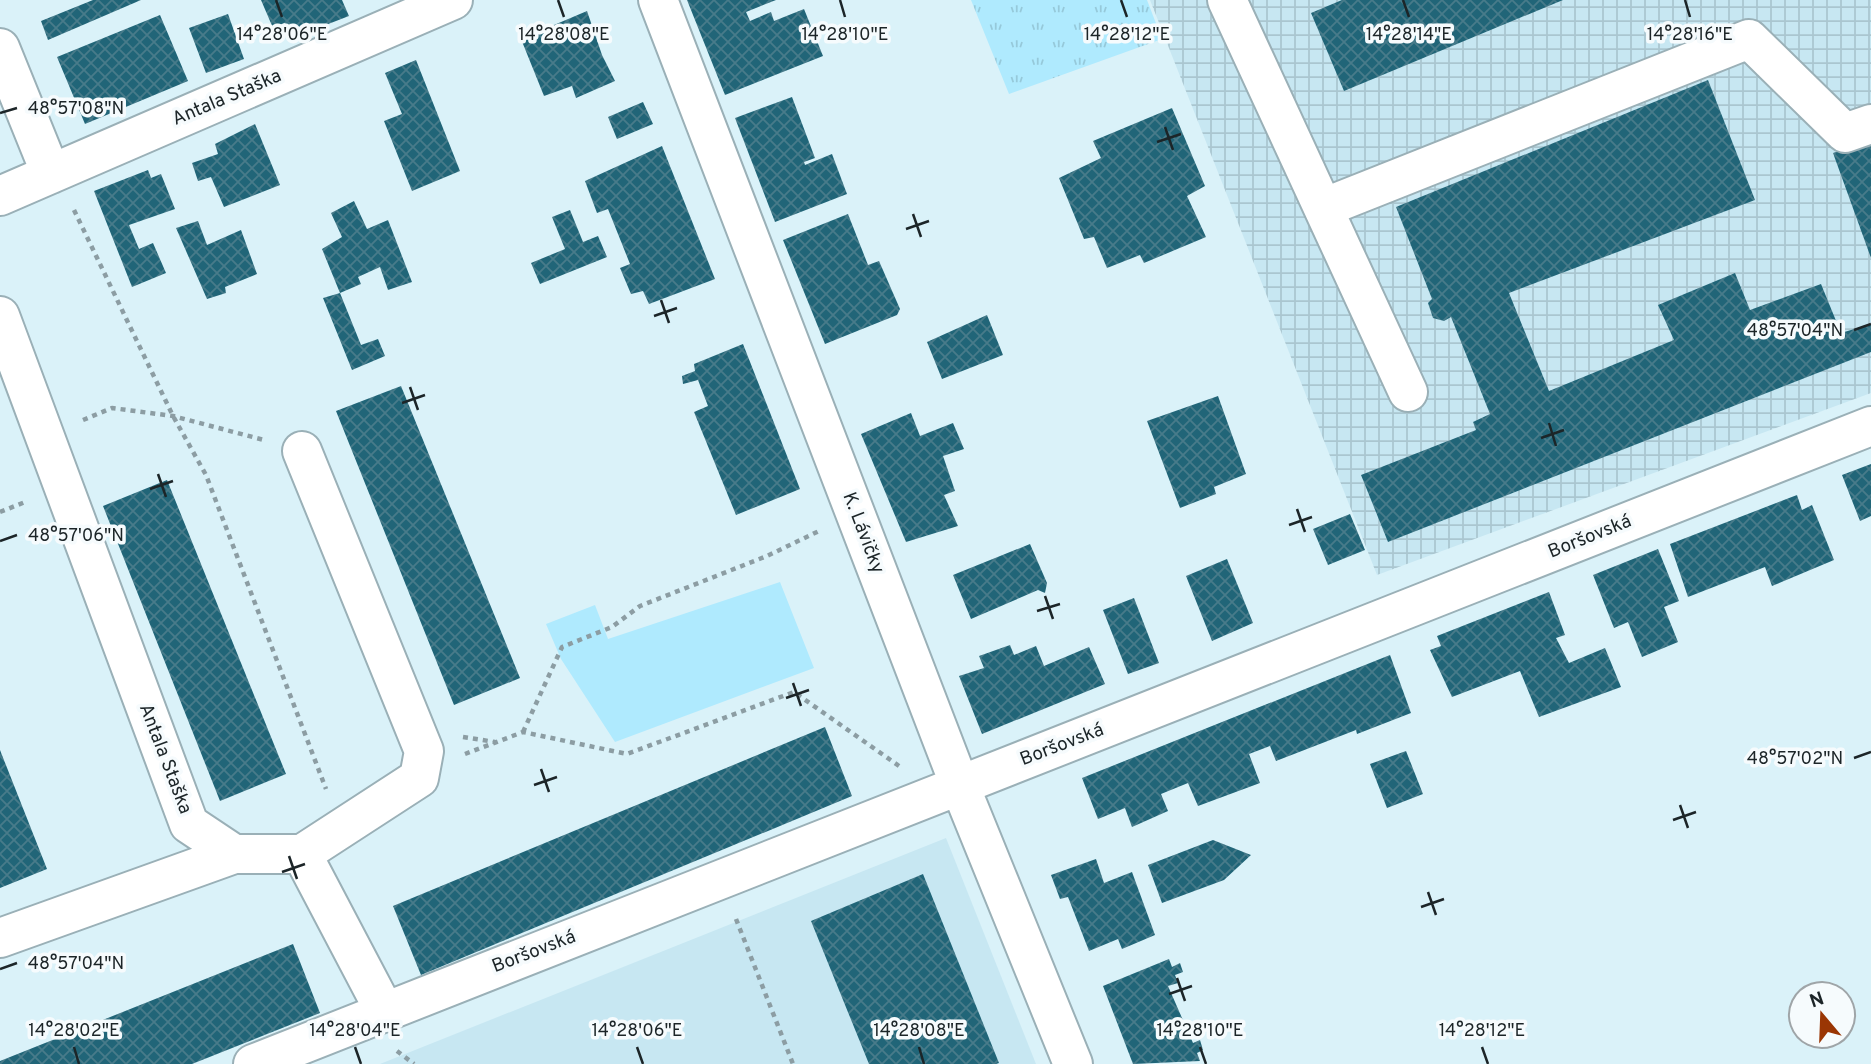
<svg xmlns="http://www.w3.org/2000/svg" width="1871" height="1064" viewBox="0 0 1871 1064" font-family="Overpass,sans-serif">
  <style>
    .built { fill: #c7e7f2 }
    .industrial { fill: url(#industrial-grid) }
    .grass { fill: url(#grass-tufts) }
    .park { fill: #afeafe }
    .building { fill: url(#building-cross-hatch) }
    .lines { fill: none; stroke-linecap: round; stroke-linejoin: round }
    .minor-casing { stroke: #9ab0b7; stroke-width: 42 }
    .path { stroke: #8c9da3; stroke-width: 4.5; stroke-dasharray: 5 5; stroke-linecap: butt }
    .minor { stroke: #fff; stroke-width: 38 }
    .ticks { fill: none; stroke: #1c2528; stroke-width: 2.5 }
    .labels { text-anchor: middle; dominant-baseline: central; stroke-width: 7; stroke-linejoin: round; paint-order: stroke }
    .street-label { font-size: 19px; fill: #1c2528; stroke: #f6fbfd }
    .ticks-label { font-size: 18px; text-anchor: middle; fill: #1c2528; stroke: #f6fbfd; stroke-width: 7; stroke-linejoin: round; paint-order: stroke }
  </style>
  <defs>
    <pattern id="industrial-grid" width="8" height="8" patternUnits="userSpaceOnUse" patternTransform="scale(1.75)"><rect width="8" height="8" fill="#c7e7f2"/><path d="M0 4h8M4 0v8" fill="none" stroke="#aac6d0"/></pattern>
    <pattern id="grass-tufts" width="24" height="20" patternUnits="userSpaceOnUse" patternTransform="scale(1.75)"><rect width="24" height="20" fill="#afeafe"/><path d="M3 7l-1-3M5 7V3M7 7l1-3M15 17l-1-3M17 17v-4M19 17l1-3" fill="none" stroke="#96c9da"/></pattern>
    <pattern id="building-cross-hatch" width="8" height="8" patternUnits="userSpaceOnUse" patternTransform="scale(1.75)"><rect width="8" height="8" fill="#216578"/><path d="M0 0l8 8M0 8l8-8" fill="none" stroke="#487b8a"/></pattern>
  </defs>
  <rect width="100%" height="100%" fill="#daf2f9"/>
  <!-- built -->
  <path class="built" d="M946,838l90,226h-656z"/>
  <!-- industrial -->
  <path class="industrial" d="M1150,0h721v393l-494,182z"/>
  <!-- grass -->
  <path class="grass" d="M971,0h176l15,39 -153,55z"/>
  <!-- park -->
  <path class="park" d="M780,582l34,86 -199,74 -54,-83 -15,-35 49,-19 13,34z"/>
  <!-- building -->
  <path class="building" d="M93,0h48l-93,40 -7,-19z
    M261,0h81l7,16 -57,22 -7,-15 -12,5z
    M687,0h89l-30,12 4,9 21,-9 3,9 30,-12 19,47 -98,39z
    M1342,0h221l-219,91 -33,-78z
    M587,11l15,44 13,26 -39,17 -4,-12 -28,10 -23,-57z
    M228,14l16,45 -38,14 -17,-45z
    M160,15l28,66 -103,43 -28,-67z
    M416,60l44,111 -48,20 -28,-70 18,-7 -17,-41z
    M1708,80l47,120 -246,93 40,98 125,-51 -16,-35 77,-32 15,37 71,-26 20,49 30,-9v28l-483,190 -27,-67 115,-45 -3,-8 17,-8 -39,-97 -7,4 -11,-3 -5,-15 4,-4 -36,-92z
    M792,97l23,61 -11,4 1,3 27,-11 15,40 -72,28 -40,-104z
    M643,102l10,22 -36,15 -9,-22z
    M1172,108l33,78 -18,10 19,41 -62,26 -4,-8 -33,13 -13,-31 -10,2 -25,-61 42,-20 -8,-17z
    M255,124l25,61 -56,22 -13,-30 -13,4 -6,-18 26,-9 -3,-10z
    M1871,139v119l-38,-105z
    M662,146l53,133 -66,25 -6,-13 -12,3 -11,-26 10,-4 -22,-55 -11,4 -12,-32z
    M148,170l3,8 10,-4 14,35 -46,16 10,24 14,-6 13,30 -34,14 -38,-96z
    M354,201l13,28 21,-9 24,62 -24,8 -8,-23 -22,10 3,7 -21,9 -18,-44 20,-12 -11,-24z
    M570,210l13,32 15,-6 9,21 -67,27 -9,-21 34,-14 -13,-32z
    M848,214l20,51 11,-4 21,48 -3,6 -72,29 -42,-104z
    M198,221l9,24 34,-15 16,44 -32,13 1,6 -19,6 -31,-71z
    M340,293l21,52 17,-6 7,17 -33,14 -29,-72z
    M987,315l16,40 -61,24 -15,-37z
    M743,344l57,145 -64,26 -42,-103 14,-6 -10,-26 -15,4 -1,-8 13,-5 -1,-7z
    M401,386l119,292 -66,27 -118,-294z
    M1218,396l28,78 -32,13 2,7 -36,14 -33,-87z
    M911,413l9,23 33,-13 11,26 -21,7 12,35 -11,4 14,31 -52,16 -45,-108z
    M1871,464v52l-11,5 -18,-46z
    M167,480l119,294 -66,27 -117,-295z
    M1797,495l5,15 10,-5 22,55 -62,26 -7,-19 -77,30 -18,-53z
    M1350,514l15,36 -37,15 -15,-36z
    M1030,544l17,39 -2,10 -7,-3 -67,29 -18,-44z
    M1658,549l21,52 -15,6 14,35 -36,15 -14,-35 -14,6 -21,-53z
    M1227,559l26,64 -41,18 -26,-65z
    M1549,592l16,43 -9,3 13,25 36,-15 16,39 -82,30 -19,-46 -68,26 -22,-47 11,-4 -4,-10z
    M1134,598l25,65 -31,11 -25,-64z
    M1010,645l4,10 22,-9 8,20 45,-19 16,37 -123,50 -23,-58 25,-8 -5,-12z
    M1390,655l21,58 -54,21 -1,-4 -80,31 -6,-15 -21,8 11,29 -62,23 -10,-23 -27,11 7,17 -36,16 -7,-19 -27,11 -16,-41z
    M825,727l27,69 -431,179 -28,-69z
    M0,750l47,119 -47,19z
    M1406,751l17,43 -36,14 -17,-44z
    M1213,840l38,15 -27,25 -62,23 -14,-38z
    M1096,859l8,24 28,-11 23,63 -33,14 -4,-10 -29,12 -21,-54 -8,2 -9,-24z
    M923,874l76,189 -3,1h-127l-58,-143z
    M293,944l27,69 -128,51h-192v-3z
    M1169,959l3,8 8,-4 3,9 -8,3 3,8 -10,3 25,57 7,-3 3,10 -6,3 3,8 -67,3 -30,-78z"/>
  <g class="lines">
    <defs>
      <path id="minor" d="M658,0l302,786 113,278
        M1227,0l181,392
        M0,48l51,126
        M0,196l453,-196
        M1323,208l426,-169 96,94 26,-9
        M0,316l189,508 45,30h68l117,-76 5,-27 -122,-300
        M302,854l82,156
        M0,938l234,-84
        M253,1064l1618,-638"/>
    </defs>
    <!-- minor casing -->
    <use href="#minor" class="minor-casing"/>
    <!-- path -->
    <path class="path" d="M74,210l99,206 33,59 120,314
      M83,420l29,-12 61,8 91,24
      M0,512l25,-10
      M523,732l39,-85 50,-20 28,-21 127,-50 52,-25
      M463,737l32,5
      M465,754l58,-22 104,22 167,-62 105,74
      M736,919l57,145
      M397,1051l17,13"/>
    <!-- minor -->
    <use href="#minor" class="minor"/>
  </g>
  <!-- ticks -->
  <path class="ticks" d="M276,0l6,17M558,0l6,17M840,0l5,17M1121,0l6,17M1403,0l6,17M1685,0l5,17M0,113l17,-5M1165,127l8,23M1157,142l24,-8M913,214l8,23M906,229l23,-8M661,300l8,23M654,316l23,-8M1854,330l17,-6M410,387l8,23M402,403l23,-8M1549,423l7,23M1541,438l23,-8M158,474l8,23M150,489l23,-8M1297,509l8,23M1289,525l23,-8M0,541l17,-6M1045,596l8,23M1037,611l23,-7M793,683l8,23M786,698l23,-8M1854,758l17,-6M541,769l8,23M534,785l23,-8M1680,805l8,23M1673,820l23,-8M289,856l8,23M282,872l23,-8M1428,892l8,23M1421,907l23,-8M0,969l17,-6M1177,978l8,23M1169,994l23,-8M74,1047l5,17M355,1047l6,17M637,1047l6,17M919,1047l5,17M1200,1047l6,17M1482,1047l6,17"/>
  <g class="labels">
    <!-- street labels -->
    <g class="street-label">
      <text transform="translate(227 98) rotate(-23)">Antala Staška</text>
      <text transform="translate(863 533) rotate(69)">K. Lávičky</text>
      <text transform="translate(1590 537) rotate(-22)">Boršovská</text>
      <text transform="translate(1062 745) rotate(-21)">Boršovská</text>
      <text transform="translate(165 759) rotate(69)">Antala Staška</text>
      <text transform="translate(534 952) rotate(-21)">Boršovská</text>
    </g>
  </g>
  <g class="ticks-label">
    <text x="282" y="40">14°28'06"E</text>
    <text x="564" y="40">14°28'08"E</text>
    <text x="845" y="40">14°28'10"E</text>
    <text x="1127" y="40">14°28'12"E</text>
    <text x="1409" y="40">14°28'14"E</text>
    <text x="1690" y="40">14°28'16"E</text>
    <text x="76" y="114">48°57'08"N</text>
    <text x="1795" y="336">48°57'04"N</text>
    <text x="76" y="541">48°57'06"N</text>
    <text x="1795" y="764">48°57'02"N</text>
    <text x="76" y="969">48°57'04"N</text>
    <text x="74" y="1036">14°28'02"E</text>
    <text x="355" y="1036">14°28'04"E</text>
    <text x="637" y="1036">14°28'06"E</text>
    <text x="919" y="1036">14°28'08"E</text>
    <text x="1200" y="1036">14°28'10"E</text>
    <text x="1482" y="1036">14°28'12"E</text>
  </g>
  <!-- north arrow -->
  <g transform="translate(1822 1015) rotate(341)"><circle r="33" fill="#f6fbfd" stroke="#9fa5a8" stroke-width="2"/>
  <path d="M0-5L12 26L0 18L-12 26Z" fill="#9a3604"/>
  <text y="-10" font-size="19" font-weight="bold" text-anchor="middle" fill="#1c2528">N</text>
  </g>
</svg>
